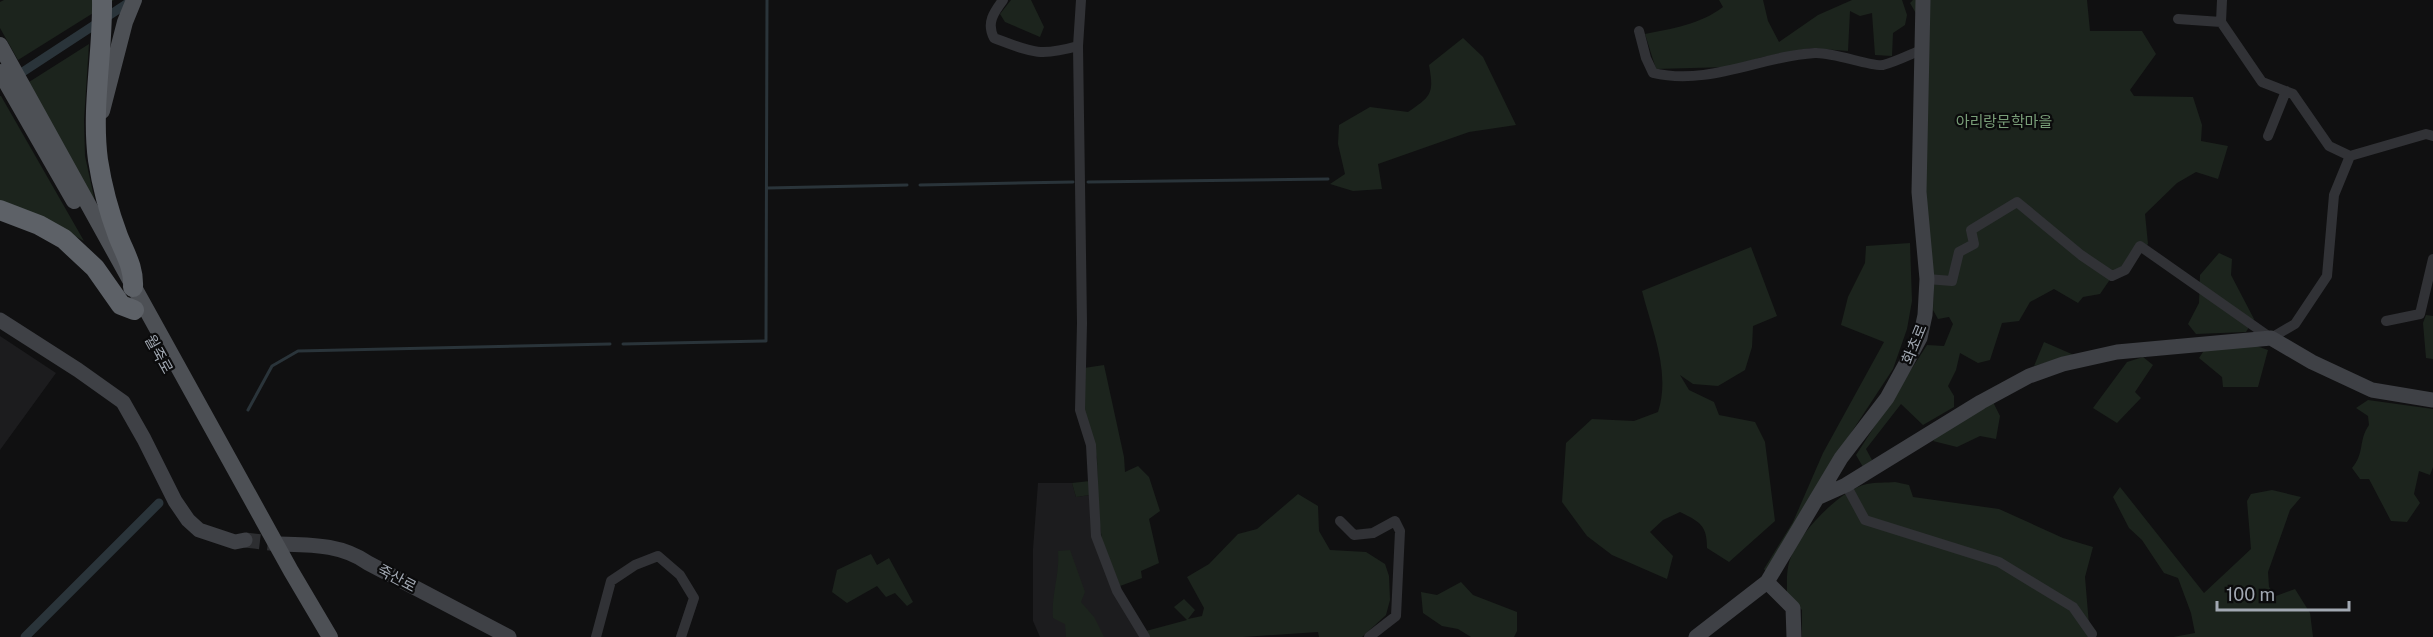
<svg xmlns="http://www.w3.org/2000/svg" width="2433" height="637" viewBox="0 0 2433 637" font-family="'Public Sans','Noto Sans KR',sans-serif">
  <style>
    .built { fill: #1c1c1e }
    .green { fill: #1c241d }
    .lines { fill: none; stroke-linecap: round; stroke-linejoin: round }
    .stream { stroke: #2a343a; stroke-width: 3 }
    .canal { stroke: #2a343a; stroke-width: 9 }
    .secondary-tunnel { stroke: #2d2e31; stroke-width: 15; stroke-dasharray: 15 8; stroke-linecap: butt }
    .street { stroke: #313236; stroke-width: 10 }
    .secondary { stroke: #3f4146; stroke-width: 15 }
    .primary { stroke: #4d5055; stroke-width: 16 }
    .highway { stroke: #5d6167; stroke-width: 20 }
    .labels { text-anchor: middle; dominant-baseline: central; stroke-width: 4.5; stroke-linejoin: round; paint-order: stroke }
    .park-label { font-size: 15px; fill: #799d78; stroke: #0b0b0c }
    .street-label { font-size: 15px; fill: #a1a8b2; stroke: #0b0b0c }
  </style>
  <rect width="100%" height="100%" fill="#101011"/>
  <!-- built -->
  <path class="built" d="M0,336l56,37 -56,77z
    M1038,483h34l4,14 14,-2 3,39 50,103h-103l-7,-16v-72z"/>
  <!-- green -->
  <path class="green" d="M4,0h110l-96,60 -18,-32v-26z
    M1011,0h20l13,27 -4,10 -35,-15 -5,-8z
    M1719,0h44l5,21 11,21 39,-27 34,-15h50l5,15 -2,10 -12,8 -1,23 -17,-1 -3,-42 -12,3 -10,-5 -2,40 -38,-3 -47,9 -35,10 -72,2 -11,-35c26,-5 56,-10 78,-27z
    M1913,0h174l3,31h52l14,23 -26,36 4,6 59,1 9,28 -1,16 27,5 -10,33 -22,-7 -19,11 -32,31 3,30 -31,35 -6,-1 -11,16 -17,3 -5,6 -24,-14 -24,13 -11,19 -17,2 -12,37 -12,3 -18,-10 -4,17 -8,16 6,10v11l-31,18 -22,-21 -35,45 6,11 -9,7 -7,-12 71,-110 17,1 9,-22 -4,-7 -11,2 -5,-9 1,-34 -11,-72 2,-175 -15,-26z
    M1463,38l20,19 33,68 -47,7 -91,32 4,25 -29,2 -23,-7 15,-10 -7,-30 1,-19 31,-18 38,5c24,-16 26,-19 21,-47z
    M89,44l-5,76 1,36 12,55 -68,-129z
    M0,96h1l83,145 -36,-20 -48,-15z
    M1910,243l2,58 -5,28 -14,40 -44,67 -82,137 -3,-4 29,-47 30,-69 61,-111 -43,-17 7,-28 17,-34 1,-17z
    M1751,247l26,69 -24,10 -1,21 -7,23 -27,16 -25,-2 -13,-9 9,15 25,12 5,13 36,7 10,20 10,79 -46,41 -22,-14c0,-23 -7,-26 -27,-36l-17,8 -13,12 23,24 -6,23 -55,-24 -25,-19 -25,-34 4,-59 26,-24 42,2 24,-9c13,-39 -6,-82 -16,-121z
    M2219,253l13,6 -1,16 23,44 -8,13 -50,2 -8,-10 11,-21 1,-28z
    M2426,315l7,1v43l-7,-1 -3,-35z
    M2044,342l30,13 -40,11z
    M2251,344l17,6 -10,37h-35l-1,-10 -23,-19 6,-9z
    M2143,357l10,8 -18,27 6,6 -24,25 -24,-15 34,-46z
    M1104,365l20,92 1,15 13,-6 11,11 11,34 -11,8 10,44 -18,8 1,7 -22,8 -18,-46 -4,-29 -1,-53 -14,-47 1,-43z
    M2368,400l65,9v58l-3,8 -11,-4 -5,23 6,9 -13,19 -16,-1 -22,-42h-9l-8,-11c13,-15 6,-27 17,-43l-1,-9 -12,-8z
    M1993,402l7,14 -4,23 -16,-3 -23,11 -24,-6 6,-6z
    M1090,481v14l-14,2 -4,-14z
    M1895,482l14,3 4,12 86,12 64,29 30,9 -8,30 5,60h-288v-27l-15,-16c0,-12 -1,-26 4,-37 9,-25 50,-68 76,-73 9,-2 19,-1 28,-2z
    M2120,487l84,106 47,-44 -4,-48 4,-7 21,-4 29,7 -11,13 -22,62 1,15 7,9 19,-7 15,24 3,24h-140l22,-4 -4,-20 -13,-35 -14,-5 -22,-33 -13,-12 -16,-31z
    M1298,494l20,12 1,25 11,19 36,2 19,12 4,12 1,24 -4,15 -24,22h-43l-1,-5 -75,5h-94l-3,-6 41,-11 -13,-13 10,-8 11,11 -7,9 14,-3 2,-8 -17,-31 22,-13 29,-30 19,-5z
    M1070,550l15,42 -4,10 13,15 10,20h-38l-1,-13 -12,-6c-2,-23 7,-44 5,-67z
    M871,554l6,11 12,-7 24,44 -6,4 -12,-13 -9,4 -9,-11 -30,17 -15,-11 5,-22z
    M1461,582l12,13 44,17v19l-3,6h-43l-13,-8 -16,-3 -19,-13 -2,-21 16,3z"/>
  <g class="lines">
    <!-- stream -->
    <path class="stream" d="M1088,182l240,-3
      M920,185l153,-3
      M768,188l139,-3
      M623,344l143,-3 1,-341
      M248,410l24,-44 26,-15 312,-7"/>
    <!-- canal -->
    <path class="canal" d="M15,77l116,-76
      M25,637l134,-134"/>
    <!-- secondary-tunnel -->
    <path class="secondary-tunnel" d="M245,540l34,4"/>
    <!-- street -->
    <path class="street" d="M1003,0c-9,12 -17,23 -9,38 37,14 45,19 84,8
      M1081,0l-3,46 4,277 -2,87 11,35 5,91 21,55 28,46
      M2178,19l43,3 41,60 31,12 36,52 21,10
      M2221,22l1,-22
      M1639,31l7,27 7,15c57,13 107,-17 162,-20 19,-1 56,14 68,12 12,-3 26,-10 38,-15
      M2268,136l18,-45
      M1927,279l25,2 7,-29 15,-8 -3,-14 46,-28 64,53 31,21 13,-6 15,-24 131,92 24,-14 32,-48 7,-81 16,-39 76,-22 7,2
      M2386,321l34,-7 13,-55
      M1846,485l19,35 134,42 74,45 19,27
      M1340,521l14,14 19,-2 22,-12 5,10 -4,85 -27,21
      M596,637l15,-56 24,-16 23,-9 22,19 14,23 -13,39"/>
    <!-- secondary -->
    <path class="secondary" d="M0,320l78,50 45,32 21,37 31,62 13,19 11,10 36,12 10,-2
      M1817,498l29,-13 135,-83 48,-26 34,-12 54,-12 154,-14 41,24 60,28 61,10
      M279,544c32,1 62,0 89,19l141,74
      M1767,582l26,26 1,29
      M1696,637l71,-55 74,-124 46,-60 33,-60 5,-23 2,-36 -8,-87 4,-192"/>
    <!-- primary -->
    <path class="primary" d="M0,45l291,526 39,66
      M0,72l74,129
      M102,111l23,-89 9,-22"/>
    <!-- highway -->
    <path class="highway" d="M102,0c1,54 -11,107 -4,160 4,26 11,52 20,76 7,18 16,31 15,51
      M0,210l39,15 25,14 31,29 26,37 13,5"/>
  </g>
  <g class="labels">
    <!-- park labels -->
    <g class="park-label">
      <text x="2004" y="121">아리랑문학마을</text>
    </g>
    <!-- street labels -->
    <g class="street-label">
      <text transform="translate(1914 344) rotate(-68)">화초로</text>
      <text transform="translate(159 354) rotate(61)">월죽로</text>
      <text transform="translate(397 578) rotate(28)">죽산로</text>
    </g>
  </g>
  <!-- scale -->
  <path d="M2217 601v9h132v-9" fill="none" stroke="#a1a8b2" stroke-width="3"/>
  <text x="2226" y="601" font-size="18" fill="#a1a8b2" stroke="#0b0b0c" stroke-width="4.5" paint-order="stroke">100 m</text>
</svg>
